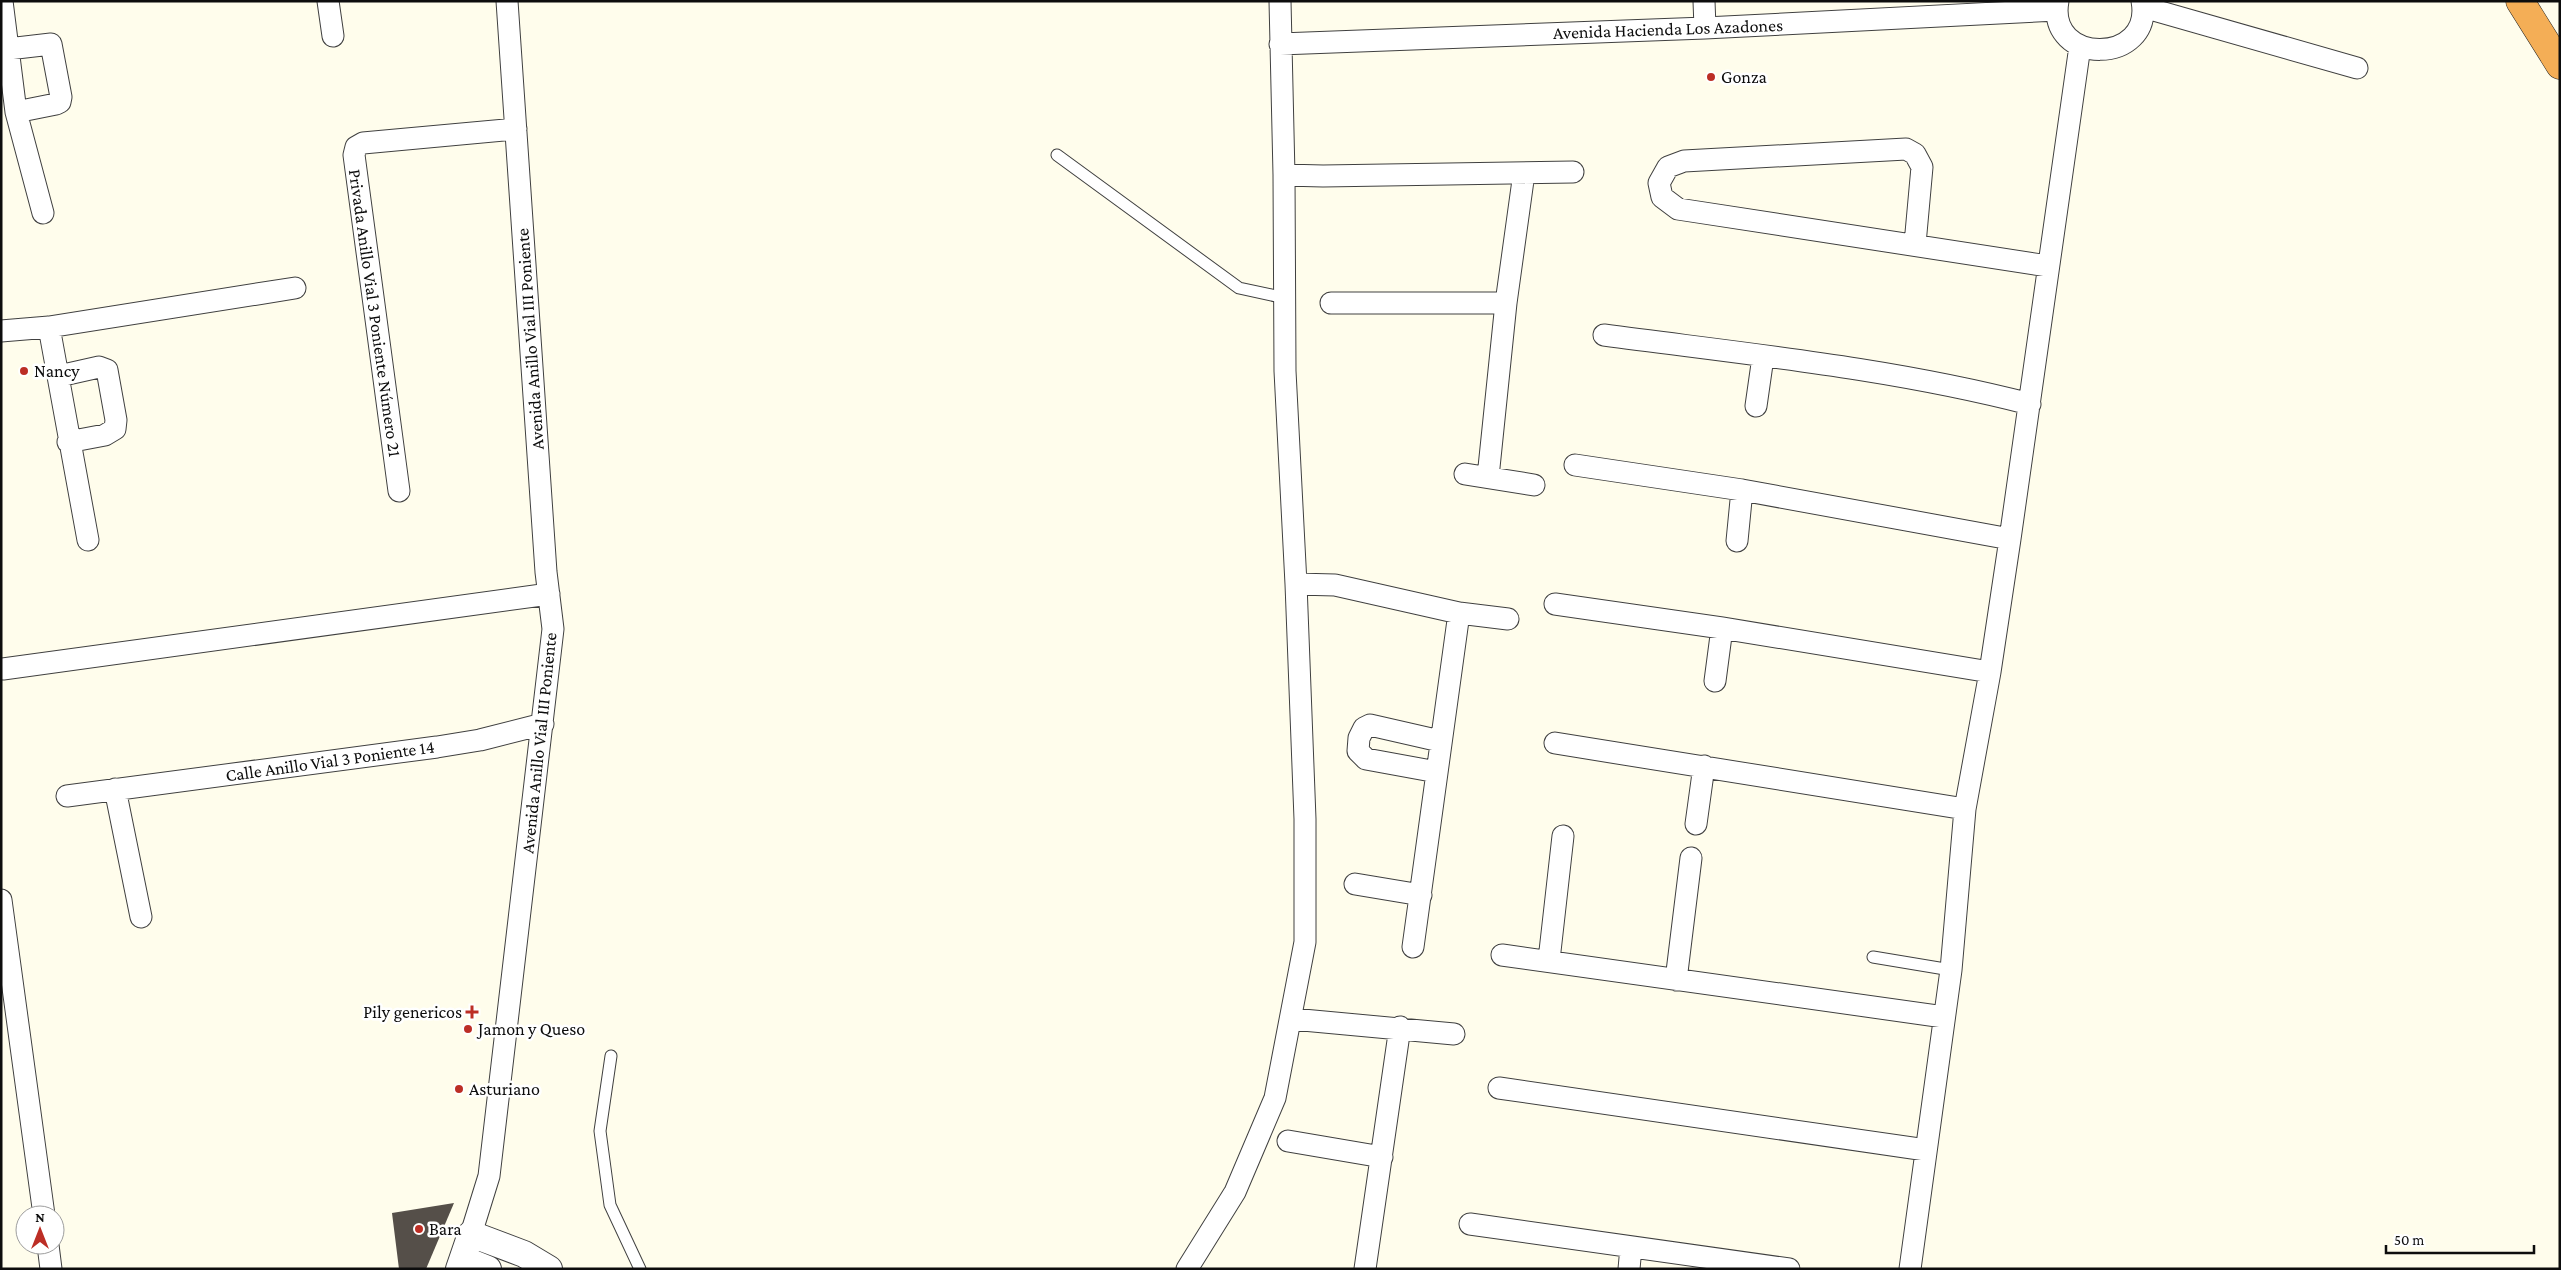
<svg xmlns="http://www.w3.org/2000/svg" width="2561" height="1270" viewBox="0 0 2561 1270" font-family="'Crimson Pro',serif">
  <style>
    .building { fill: #554f49 }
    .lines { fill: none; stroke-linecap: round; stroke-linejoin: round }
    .service-casing { stroke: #404040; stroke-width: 13 }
    .minor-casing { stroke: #404040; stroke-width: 23 }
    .tertiary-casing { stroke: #404040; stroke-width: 28 }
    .motorway-casing { stroke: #1e1e1e; stroke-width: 29 }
    .service { stroke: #fff; stroke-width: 11 }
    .minor { stroke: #fff; stroke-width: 21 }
    .tertiary { stroke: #fff; stroke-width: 26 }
    .motorway { stroke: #f4ae56; stroke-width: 28 }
    .poi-dot { fill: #bc2e25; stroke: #fff; stroke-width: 2 }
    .labels { text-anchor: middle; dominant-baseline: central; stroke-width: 5; stroke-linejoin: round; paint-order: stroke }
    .street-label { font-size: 18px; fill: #0d0d0d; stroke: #fff }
    .poi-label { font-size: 18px; fill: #0d0d0d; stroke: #fff; text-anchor: start }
  </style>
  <rect width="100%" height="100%" fill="#fffdec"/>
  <!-- building -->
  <path class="building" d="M454,1203l-28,66h-27l-7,-56z"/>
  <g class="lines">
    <defs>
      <path id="service" d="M1057,155l182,133 46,10
        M1873,957l78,13
        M611,1056l-11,75 10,74 30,64"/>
      <path id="minor" d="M2,1l14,111 27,101
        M328,1l5,35
        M1704,1l1,27
        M2058,1c-12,65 96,64 84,0
        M2143,7l214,61
        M1280,44l425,-16 351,-18
        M8,49l43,-5 10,53 -1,5 -4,2 -40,8
        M1284,175l39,1 250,-4
        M1915,244l7,-77 -7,-13 -9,-5 -222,12 -16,6 -9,16 3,14 16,12 370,57
        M1331,303h175
        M49,327l39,213
        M1,331l48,-4 246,-39
        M1604,335c142,19 287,33 426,69
        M59,376l40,-9 8,3 9,50 -1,9 -10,6 -37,7
        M1756,406l7,-49
        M1575,465l167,25 268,49
        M1465,474l69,11
        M1488,477l18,-174 18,-130
        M399,491l-45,-336 2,-8 7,-4 153,-14
        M1737,541l5,-51
        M1296,584l39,1 124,28 49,6
        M1555,604l167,24 268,44
        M3,669l546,-75
        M1715,681l7,-53
        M1555,743l410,66
        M1437,772l-71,-13 -8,-8 1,-13 5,-10 6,-3 70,16
        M115,789l26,128
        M67,796l370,-49 43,-7 63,-16
        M1696,824l8,-58
        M1355,884l66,11
        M1,900l43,315
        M1413,947l46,-334
        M1502,955l442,62
        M1549,960l14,-124
        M1676,980l15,-122
        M1292,1019l162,15
        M1499,1088l427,62
        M1288,1141l94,16
        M1470,1224l319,45
        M471,1234l18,-58 64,-547 -7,-57 -39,-571
        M48,1245l3,24
        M1187,1269l48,-77 40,-94 30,-156v-123l-9,-235 -11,-213 -1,-196 -4,-174
        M1365,1269l35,-242
        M1629,1269l2,-22
        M1910,1269l41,-299 14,-161 25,-137 20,-133 70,-493"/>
      <path id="tertiary" d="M463,1259l25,10
        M459,1269l12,-35 53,20 25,15"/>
      <path id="motorway" d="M2520,1l40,64"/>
    </defs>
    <!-- service casing -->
    <use href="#service" class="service-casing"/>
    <!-- minor casing -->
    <use href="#minor" class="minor-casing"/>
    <!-- tertiary casing -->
    <use href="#tertiary" class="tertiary-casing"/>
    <!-- motorway casing -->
    <use href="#motorway" class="motorway-casing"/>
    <!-- service -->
    <use href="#service" class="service"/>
    <!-- minor -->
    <use href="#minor" class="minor"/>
    <!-- tertiary -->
    <use href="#tertiary" class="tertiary"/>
    <!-- motorway -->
    <use href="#motorway" class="motorway"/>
  </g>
  <!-- markers -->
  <g class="poi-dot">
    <circle cx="1711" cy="77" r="5"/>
    <circle cx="24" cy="371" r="5"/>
    <path d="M469.5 1004.5h5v5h5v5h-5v5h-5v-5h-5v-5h5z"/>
    <circle cx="468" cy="1029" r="5"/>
    <circle cx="459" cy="1089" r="5"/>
    <circle cx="419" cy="1229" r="5"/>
  </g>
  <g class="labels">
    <!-- street labels -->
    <g class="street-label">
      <text transform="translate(1668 29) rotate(-2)">Avenida Hacienda Los Azadones</text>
      <text transform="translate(375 313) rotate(82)">Privada Anillo Vial 3 Poniente Número 21</text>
      <text transform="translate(530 339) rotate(-94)">Avenida Anillo Vial III Poniente</text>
      <text transform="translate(539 743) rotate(-84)">Avenida Anillo Vial III Poniente</text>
      <text transform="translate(330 761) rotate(-8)">Calle Anillo Vial 3 Poniente 14</text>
    </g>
    <!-- poi labels -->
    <g class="poi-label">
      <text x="1721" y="77">Gonza</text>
      <text x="34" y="371">Nancy</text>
      <text x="462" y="1012" text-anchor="end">Pily genericos</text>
      <text x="478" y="1029">Jamon y Queso</text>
      <text x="469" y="1089">Asturiano</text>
      <text x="429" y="1229">Bara</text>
    </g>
  </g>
  <!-- border -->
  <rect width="2561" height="1270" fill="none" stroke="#0d0d0d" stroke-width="5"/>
  <!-- north arrow -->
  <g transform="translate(40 1230)"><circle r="24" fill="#ffffff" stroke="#9e9e9e"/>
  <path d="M0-4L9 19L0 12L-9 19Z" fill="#bc2e25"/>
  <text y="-8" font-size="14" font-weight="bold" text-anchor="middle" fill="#0d0d0d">N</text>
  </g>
  <!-- scale -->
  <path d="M2386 1245v8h148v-8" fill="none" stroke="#0d0d0d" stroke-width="2.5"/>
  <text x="2394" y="1245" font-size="15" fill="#0d0d0d" stroke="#ffffff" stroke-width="4" paint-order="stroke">50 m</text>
</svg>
